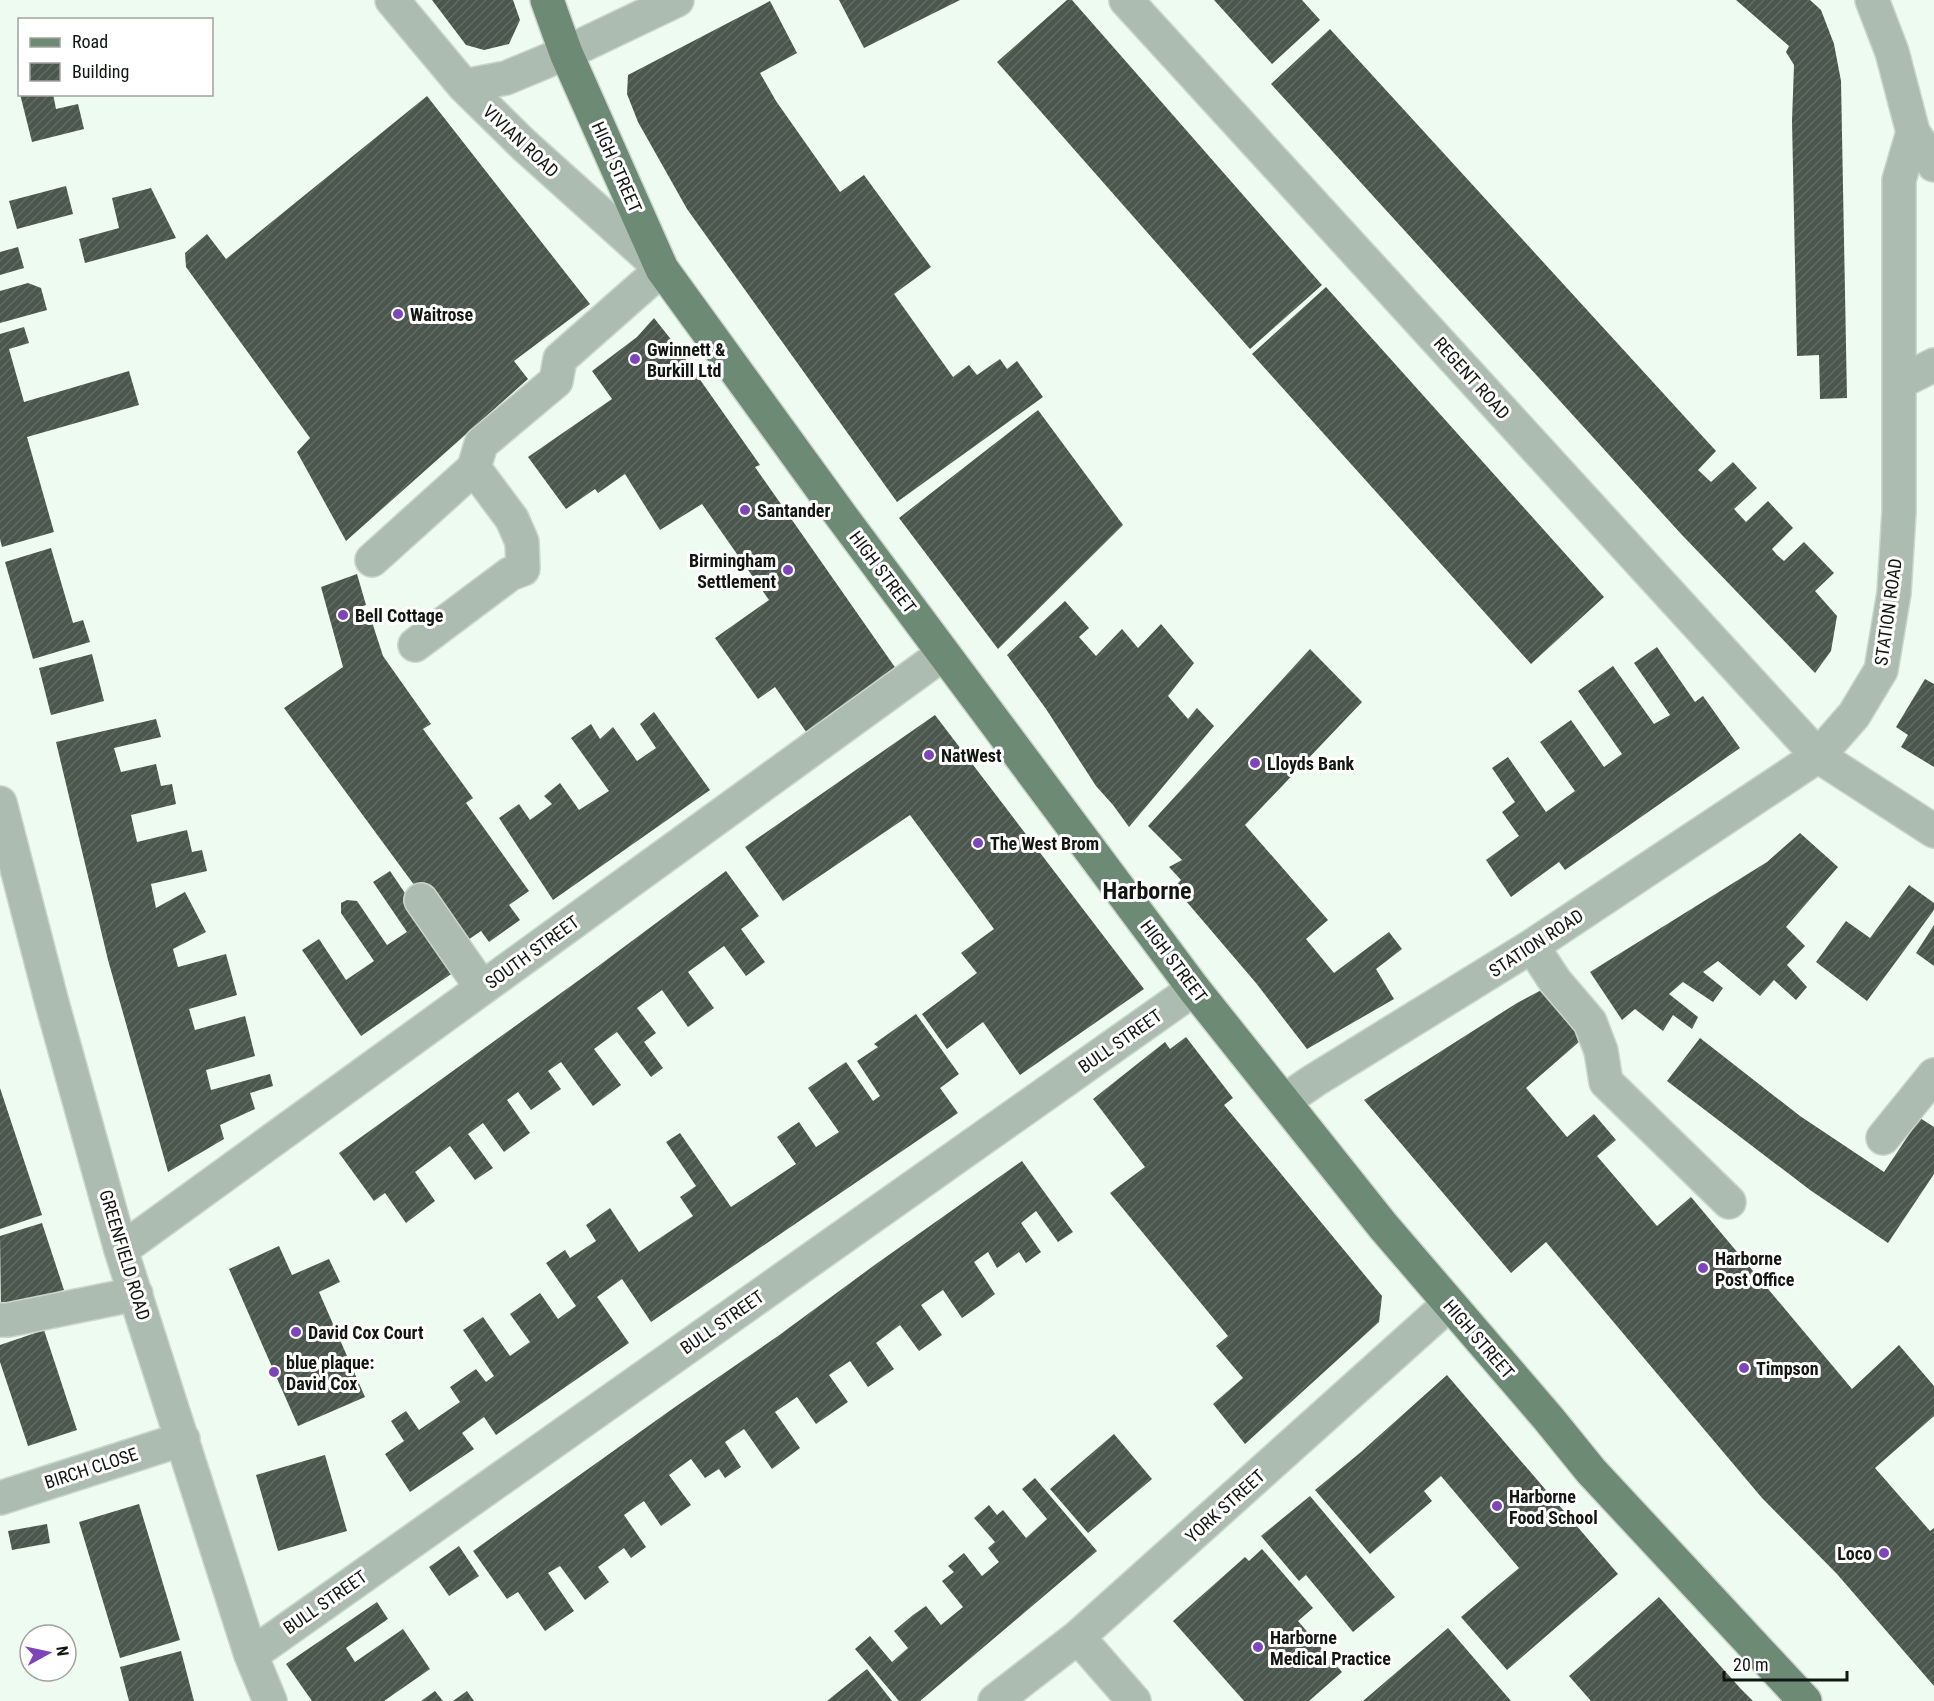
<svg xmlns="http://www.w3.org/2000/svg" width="1934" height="1701" viewBox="0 0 1934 1701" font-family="'Roboto Condensed',sans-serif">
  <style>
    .building { fill: url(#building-hatch) }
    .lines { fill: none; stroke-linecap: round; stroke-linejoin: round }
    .minor-casing { stroke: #cbd6cd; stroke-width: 36 }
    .major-casing { stroke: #cbd6cd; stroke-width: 36 }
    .minor { stroke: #acbcb0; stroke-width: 33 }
    .major { stroke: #6d8a75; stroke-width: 33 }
    .poi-dot { fill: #7e44ba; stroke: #fff; stroke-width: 2 }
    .labels { text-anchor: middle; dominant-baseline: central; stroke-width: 6; stroke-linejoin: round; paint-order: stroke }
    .street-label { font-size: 18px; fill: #111612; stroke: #fff }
    .poi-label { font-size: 18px; font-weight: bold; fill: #111612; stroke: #fff; text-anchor: start }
    .district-label { font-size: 24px; font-weight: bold; fill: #111612; stroke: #fff }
  </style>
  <defs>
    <pattern id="building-hatch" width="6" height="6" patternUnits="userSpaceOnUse" patternTransform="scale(1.5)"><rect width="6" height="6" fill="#4b574e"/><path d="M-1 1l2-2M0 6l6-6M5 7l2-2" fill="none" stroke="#616b63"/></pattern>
  </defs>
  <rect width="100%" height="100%" fill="#eefbf1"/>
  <!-- building -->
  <path class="building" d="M432,0h81l7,20 -11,24 -25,6 -18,-5z
    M839,0h121l-96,48z
    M1067,0h5l250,285 -72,64 -253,-287z
    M1214,0h88l18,20 -48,44z
    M1736,0h74l11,10 13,34 7,37 6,317 -27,1 -1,-44 -22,1 -5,-235 2,-56 -8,-13 3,-6z
    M770,1l27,52 -37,20 16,28 64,91 24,-17 67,92 -37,27 59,83 16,-12 8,10 23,-16 7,10 10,-8 26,36 -146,105 -210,-293 -49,-87 -11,-28 1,-19z
    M1330,29l386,422 -18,19 13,12 22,-20 24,26 -23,21 12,13 22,-21 25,27 -21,21 5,6 7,6 20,-19 30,31 -19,18 22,25 -6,35 -16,22 -133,-138 -411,-451z
    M20,94h33l3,15 22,-5 6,25 -52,13z
    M427,96l163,208 -76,57 14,18 -182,162 -49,-89 13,-14 -124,-171 -1,-14 22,-19 19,25z
    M66,186l7,28 -56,15 -8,-28z
    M151,188l25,50 -91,25 -6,-24 40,-11 -7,-30z
    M18,247l6,21 -24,7v-23z
    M28,283l13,5 6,22 -47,13v-32z
    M1326,287l278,310 -73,67 -279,-310z
    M654,318l23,29 83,118 -5,2 144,206 -90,63 -34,-49 -17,12 -43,-61 54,-38 -67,-96 -42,26 -35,-56 -27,19 -3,-4 -29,20 -38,-52 84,-58 -20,-28 45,-34z
    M24,327l5,16 -20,6 15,53 105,-31 10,34 -112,32 27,95 -52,15 -2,-8v-205z
    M1038,410l85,115 -125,124 -99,-131z
    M51,548l22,75 10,-3 7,22 -57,17 -28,-97z
    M357,574l9,31 -10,3 4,17 12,-3 11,34 48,68 -8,5 50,69 -7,5 63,88 -20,14 11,15 -31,22 -8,-11 -22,15 -175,-238 59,-41 -22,-80z
    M1065,601l24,27 -10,9 17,19 26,-27 16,19 23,-24 33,39 -26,33 20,23 9,-11 17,18 -85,101 -16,-22 -17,-19 -50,-77 -39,-54z
    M1657,647l38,55 8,-6 37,52 -175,122 -6,-8 -48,35 -25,-37 33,-24 -17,-24 13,-10 -23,-34 16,-11 38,55 29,-21 -35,-49 31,-22 33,47 18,-13 -44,-63 35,-25 41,58 16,-9 -36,-52z
    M1310,649l52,53 -117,123 83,95 -22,19 28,34 55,-41 13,17 -26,20 18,30 -87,50 -51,-66 -82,-96 7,-7 -12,-13 13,-7 -34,-34z
    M92,654l12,47 -53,14 -12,-47z
    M1925,679l9,5v83l-33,-20 7,-12 -12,-8z
    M654,712l56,78 -157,110 -54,-82 20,-14 11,16 22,-16 -8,-8 16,-13 19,27 30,-19 -38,-53 20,-14 9,15 13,-12 24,34 19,-13 -16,-24z
    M935,715l209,274 -124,86 -37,-53 -36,27 -25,-35 55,-41 -16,-20 33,-24 -84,-114 -127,86 -38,-54z
    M156,719l5,18 -47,11 7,24 35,-8 5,22 11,-2 4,20 -45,11 6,27 50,-12 5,22 10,-2 5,21 -56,13 5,24 29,-16 21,40 -33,17 5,18 48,-13 11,41 -48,14 6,21 50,-14 10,40 -49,14 5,20 59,-16 3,12 -23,7 5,16 -35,16 4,14 -56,33 -60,-212 -52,-218z
    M1800,833l38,34 -52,60 19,19 -18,19 20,22 -11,13 -22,-20 -14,16 -42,-35 -15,11 20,16 -10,14 -30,-20 -14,12 29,23 -6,12 -19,-14 -10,16 -28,-22 -13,11 -32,-48 177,-110z
    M390,871l67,99 -96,66 -59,-86 17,-11 27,41 28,-19 -33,-48v-10l6,-3 10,1 30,44 20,-13 -34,-50z
    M726,871l33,45 -18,13 24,33 -19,14 -22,-30 -36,26 26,36 -26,19 -26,-37 -25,18 19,25 -12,9 19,26 -12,9 -34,-45 -23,17 27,36 -28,21 -32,-44 -13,9 13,18 -30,21 -13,-18 -11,8 23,33 -26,19 -21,-29 -15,11 25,34 -18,12 -25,-34 -35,26 20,29 -29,22 -21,-30 -11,8 -35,-48 254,-183z
    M1909,885l25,18v7l-67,91 -51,-39 30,-41 24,17z
    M1934,925v41l-18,-13z
    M1549,986l38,49 -61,53 41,49 27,-23 22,26 -19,16 60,70 34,-29 161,192 47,-44 35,41v30l-59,52 55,63 4,-3v158l-97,-112 -75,-76 -216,-256 -35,31 -147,-173 153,-97z
    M916,1014l43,60 -19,14 18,25 -307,209 -29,-43 -25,18 32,46 -133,92 -12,-18 -22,16 12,16 -64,43 -25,-38 19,-13 -13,-20 15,-10 13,19 41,-28 -10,-15 26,-18 10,13 8,-6 -31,-46 20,-13 27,39 20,-14 -20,-28 30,-21 18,26 18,-13 -30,-43 19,-13 5,8 26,-17 -10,-16 24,-17 29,44 54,-36 -13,-19 16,-11 -30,-44 14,-9 51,74 65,-43 -19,-27 22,-15 17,25 23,-15 -31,-44 38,-26 27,39 7,-5 -23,-35 21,-14 -4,-3z
    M1186,1037l47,61 -9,7 158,191 -3,26 -134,122 -32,-40 30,-26 -27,-32 12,-10 -118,-143 35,-26 -52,-68 72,-57 5,7z
    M1700,1038l100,78 84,56 36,-54 14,9v47l-46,69 -78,-53 -143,-109z
    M0,1088l42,127 -42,14z
    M1022,1161l51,71 -15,10 -22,-31 -15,12 20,29 -15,11 -7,-11 -22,16 -9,-16 -14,10 21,32 -13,10 -20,14 -19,-28 -22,15 21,30 -10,7 -13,9 -19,-26 -24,18 18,26 -26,18 -18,-26 -21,14 19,27 -32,22 -19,-27 -22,15 25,36 -28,21 -28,-40 -19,13 16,25 -16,11 -6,-9 -14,9 -14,-19 -22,16 22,30 -30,21 -17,-25 -20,14 22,32 -15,11 -7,-10 -26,19 11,15 -24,18 -25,-34 -12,7 26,38 -29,20 -27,-39 -11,7 -34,-48 202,-144 103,-71 98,-72z
    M42,1223l22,67 -63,20 -1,-74z
    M279,1246l13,29 37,-16 11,23 -21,10 46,105 -67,29 -69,-157z
    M44,1330l33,100 -49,16 -28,-84v-17z
    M1447,1375l171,199 -111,96 -46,-53 58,-49 -78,-92 -17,15 8,10 -62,53 -55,-64 46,-38z
    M1114,1434l38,45 -64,54 -38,-44z
    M325,1455l22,76 -69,20 -22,-76z
    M1035,1478l62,73 -177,150h-21l-44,-52 15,-13 22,26 16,-14 -14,-17 19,-16 13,-9 15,19 22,-18 -21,-26 12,-9 -6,-6 16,-13 18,23 17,-14 -11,-14 7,-6 -21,-24 15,-13 8,10 6,-5 23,28 21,-19 -25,-30z
    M1310,1496l85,101 -42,35 -47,-57 -7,6 -38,-45z
    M139,1504l41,136 -60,18 -41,-136z
    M47,1524l3,19 -38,7 -4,-19z
    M459,1546l20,30 -30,20 -20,-29z
    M1262,1549l51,59 -15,13 44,51 -33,29h-65l-71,-80 72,-64 4,4z
    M1659,1597l81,91 13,13h-162l-22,-25z
    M377,1602l11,17 -42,29 9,14 48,-33 27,40 -46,32h-72l-26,-37z
    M1448,1628l63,73h-148z
    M181,1651l13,50h-65l-9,-34z
    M867,1669l25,32h-65l21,-17z
    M435,1691l8,10h-22z
    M467,1691l7,10h-21z"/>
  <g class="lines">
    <defs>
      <path id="minor" d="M392,0l72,86 60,59 138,124 -102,90 -4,22 -75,63 -7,24 38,51 10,23 1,27 -13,5 -95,71
        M1126,0l692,756 116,75
        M464,86l42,-8 60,-25 111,-53
        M1913,132l21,33
        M1900,382l34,-17
        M372,560l102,-92
        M0,803l52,200 69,247 130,405 19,46
        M421,900l61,88
        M1532,946l23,35 35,41 11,29 5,31 123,120
        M1284,1101l31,-21 217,-134 286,-190 36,-41 27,-45 13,-77 5,-81v-332l14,-48 -21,-80 -20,-52
        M1883,1138l51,-63
        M121,1250l822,-596
        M0,1320h8l128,-26
        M0,1498l183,-59
        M1078,1637l56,64
        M251,1655l943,-666
        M995,1701l83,-64 371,-333"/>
      <path id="major" d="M547,0l19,53 96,216 180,248 352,472 189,237 165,192 43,53 214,230"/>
    </defs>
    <!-- minor casing -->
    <use href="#minor" class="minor-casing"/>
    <!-- major casing -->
    <use href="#major" class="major-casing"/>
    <!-- minor -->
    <use href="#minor" class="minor"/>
    <!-- major -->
    <use href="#major" class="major"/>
  </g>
  <!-- markers -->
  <g class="poi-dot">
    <circle cx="398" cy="314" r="6"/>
    <circle cx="635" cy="359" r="6"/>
    <circle cx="745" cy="510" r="6"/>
    <circle cx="788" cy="570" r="6"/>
    <circle cx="343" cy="615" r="6"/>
    <circle cx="929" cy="755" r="6"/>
    <circle cx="1255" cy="763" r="6"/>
    <circle cx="978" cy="843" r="6"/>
    <circle cx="1703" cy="1268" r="6"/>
    <circle cx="296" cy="1332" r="6"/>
    <circle cx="1744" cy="1368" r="6"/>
    <circle cx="274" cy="1372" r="6"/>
    <circle cx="1497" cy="1506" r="6"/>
    <circle cx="1884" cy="1553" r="6"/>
    <circle cx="1258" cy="1647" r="6"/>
  </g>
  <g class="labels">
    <!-- street labels -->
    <g class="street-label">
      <text transform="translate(521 141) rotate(43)">VIVIAN ROAD</text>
      <text transform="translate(617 167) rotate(66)">HIGH STREET</text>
      <text transform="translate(1472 378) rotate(48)">REGENT ROAD</text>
      <text transform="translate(883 572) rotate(53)">HIGH STREET</text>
      <text transform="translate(1888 612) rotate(-82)">STATION ROAD</text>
      <text transform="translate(1536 943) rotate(-33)">STATION ROAD</text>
      <text transform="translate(532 952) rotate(-36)">SOUTH STREET</text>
      <text transform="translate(1174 961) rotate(53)">HIGH STREET</text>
      <text transform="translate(1120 1041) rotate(-35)">BULL STREET</text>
      <text transform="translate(125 1255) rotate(73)">GREENFIELD ROAD</text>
      <text transform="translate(722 1322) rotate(-35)">BULL STREET</text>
      <text transform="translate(1479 1339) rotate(49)">HIGH STREET</text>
      <text transform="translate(91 1468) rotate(-18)">BIRCH CLOSE</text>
      <text transform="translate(1225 1506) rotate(-42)">YORK STREET</text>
      <text transform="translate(325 1602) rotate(-35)">BULL STREET</text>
    </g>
    <!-- poi labels -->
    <g class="poi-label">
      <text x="410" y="314">Waitrose</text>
      <text x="647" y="349">Gwinnett &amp;<tspan x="647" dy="21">Burkill Ltd</tspan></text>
      <text x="757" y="510">Santander</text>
      <text x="776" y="560" text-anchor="end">Birmingham<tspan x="776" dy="21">Settlement</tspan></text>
      <text x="355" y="615">Bell Cottage</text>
      <text x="941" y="755">NatWest</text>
      <text x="1267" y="763">Lloyds Bank</text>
      <text x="990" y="843">The West Brom</text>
      <text x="1715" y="1258">Harborne<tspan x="1715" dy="21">Post Office</tspan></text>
      <text x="308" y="1332">David Cox Court</text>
      <text x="286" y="1362">blue plaque:<tspan x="286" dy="21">David Cox</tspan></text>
      <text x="1756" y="1368">Timpson</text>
      <text x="1509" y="1496">Harborne<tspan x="1509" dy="21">Food School</tspan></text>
      <text x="1872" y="1553" text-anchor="end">Loco</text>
      <text x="1270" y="1637">Harborne<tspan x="1270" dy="21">Medical Practice</tspan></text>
    </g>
    <!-- district labels -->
    <g class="district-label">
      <text x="1147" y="891">Harborne</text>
    </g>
  </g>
  <!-- legend -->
  <rect x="18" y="18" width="195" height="78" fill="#ffffff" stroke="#a0a2a0" stroke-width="1.5"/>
  <rect x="30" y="38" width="30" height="9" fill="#6d8a75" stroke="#a0a2a0" stroke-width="1.5"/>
  <text x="72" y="48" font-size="18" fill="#111612">Road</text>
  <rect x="30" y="63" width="30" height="18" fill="url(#building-hatch)" stroke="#a0a2a0" stroke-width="1.5"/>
  <text x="72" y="78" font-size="18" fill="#111612">Building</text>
  <!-- north arrow -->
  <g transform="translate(48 1653) rotate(82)"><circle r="28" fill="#ffffff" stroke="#a0a2a0" stroke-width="1.5"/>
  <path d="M0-4.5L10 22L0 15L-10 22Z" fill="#7e44ba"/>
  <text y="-9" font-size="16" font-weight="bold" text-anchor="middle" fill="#111612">N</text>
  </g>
  <!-- scale -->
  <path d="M1724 1671v9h123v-9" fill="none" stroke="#111612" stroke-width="3"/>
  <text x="1733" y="1671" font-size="18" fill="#111612" stroke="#ffffff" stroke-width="4.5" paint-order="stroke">20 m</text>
</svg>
